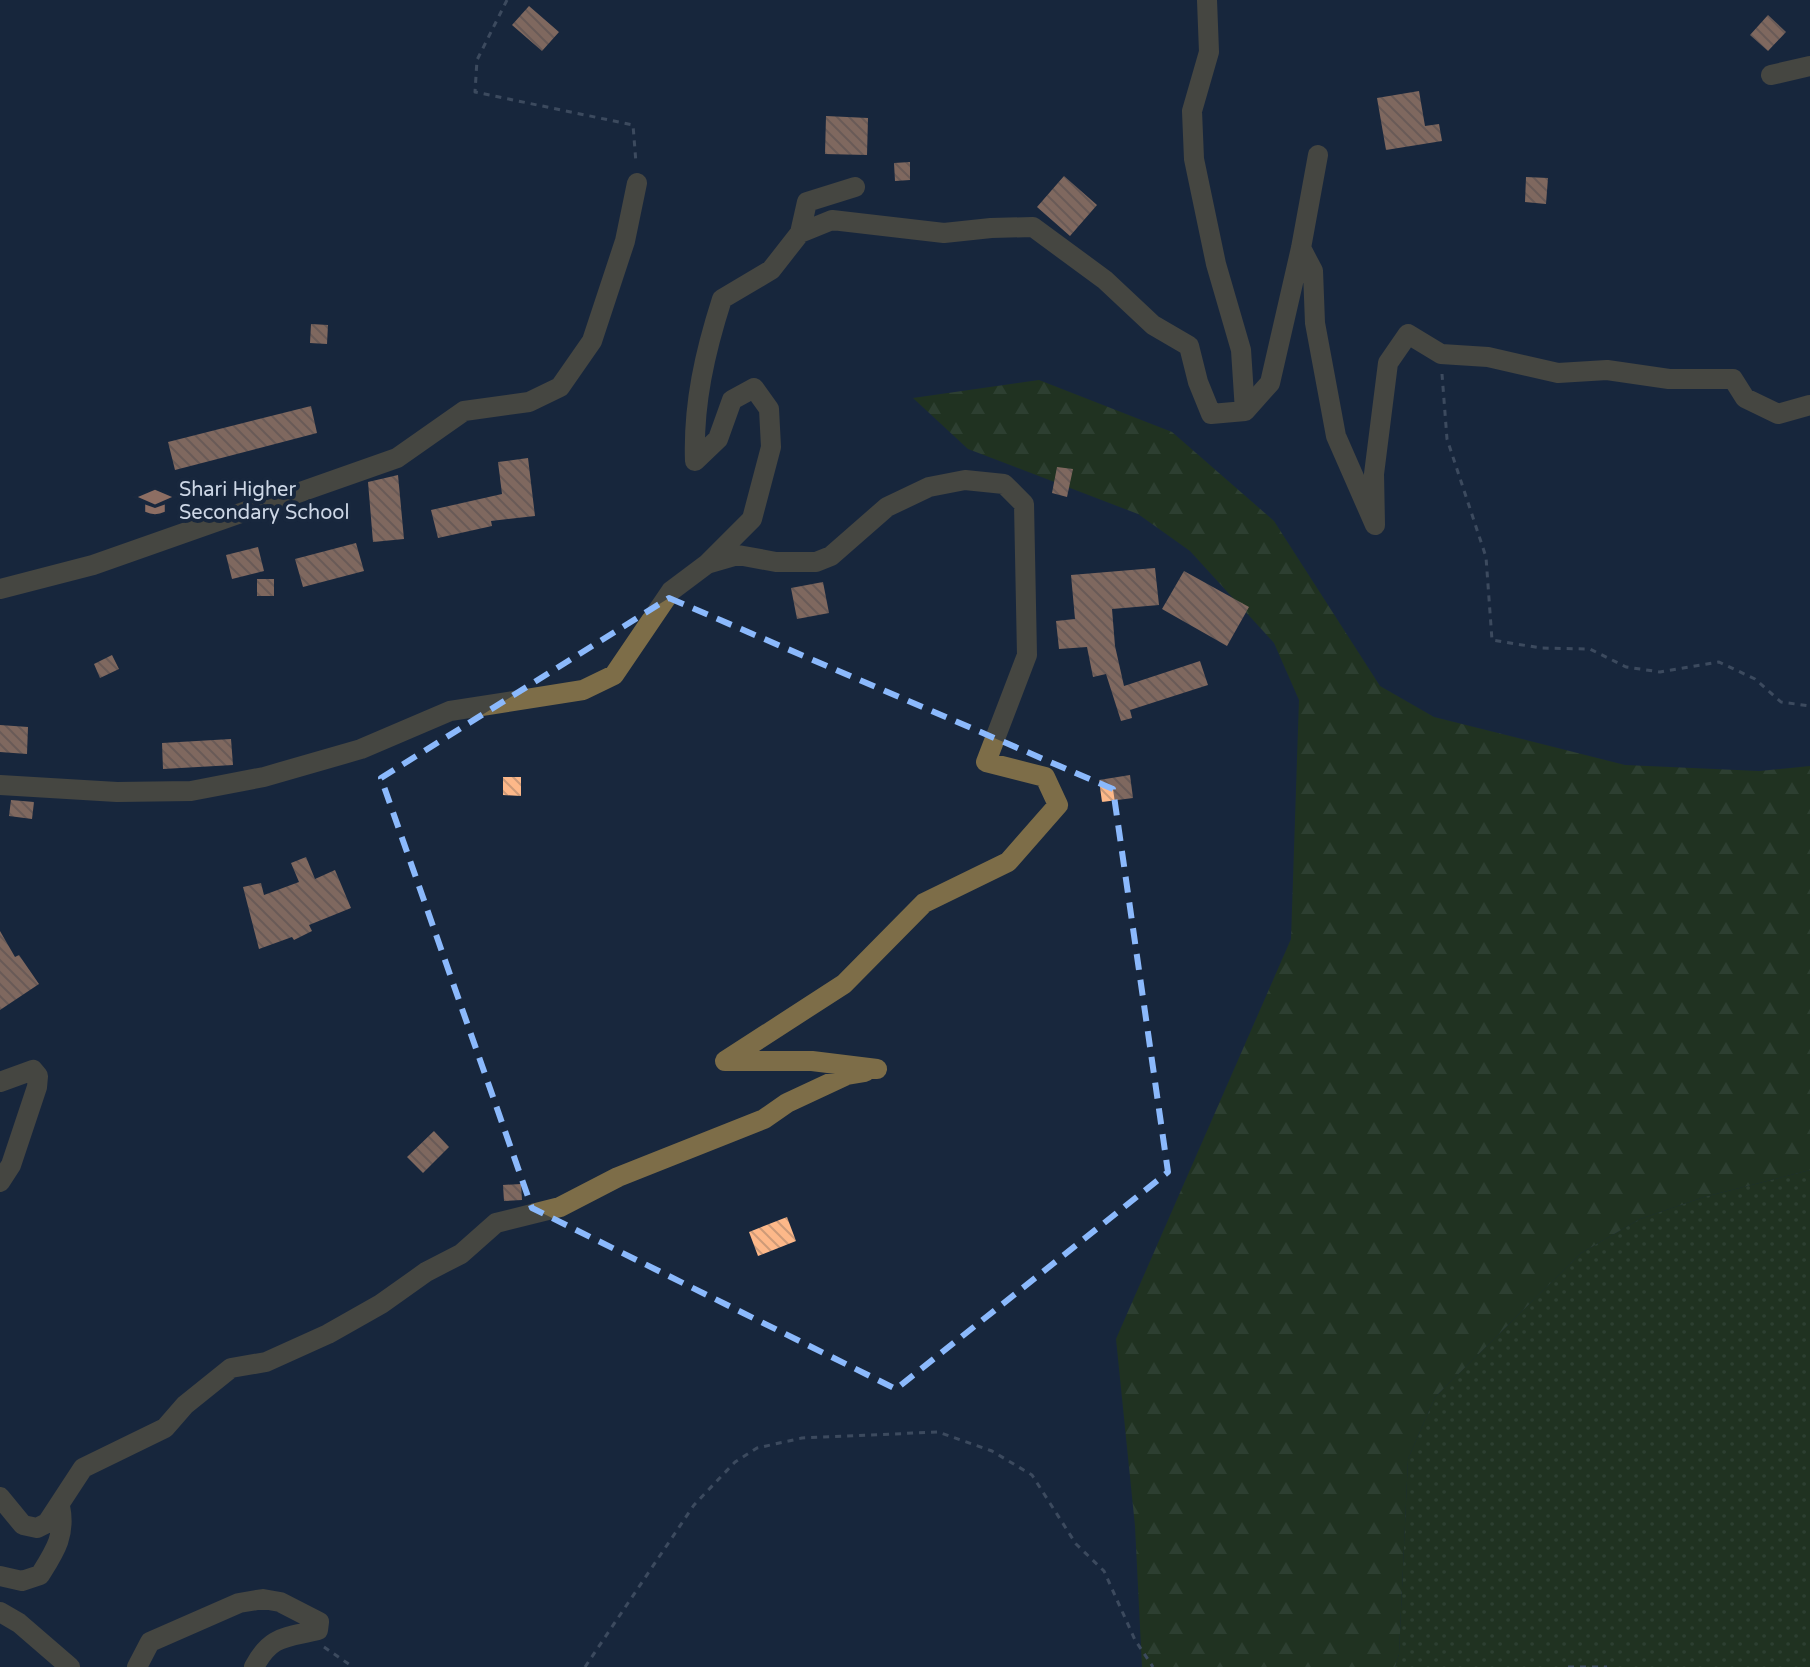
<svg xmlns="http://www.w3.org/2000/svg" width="1810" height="1667" viewBox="0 0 1810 1667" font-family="'Varela Round',sans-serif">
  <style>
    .grass { fill: url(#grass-dots) }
    .forest { fill: url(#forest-firs) }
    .building { fill: url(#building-back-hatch) }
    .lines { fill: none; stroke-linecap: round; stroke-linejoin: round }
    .path { stroke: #687588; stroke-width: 3; stroke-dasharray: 6 6; stroke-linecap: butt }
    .minor { stroke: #7d6d48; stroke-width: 20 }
    .marked { fill: none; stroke: #8bb9fc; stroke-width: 6; stroke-dasharray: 16 10; stroke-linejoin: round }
    .labels { text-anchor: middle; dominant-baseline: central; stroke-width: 8; stroke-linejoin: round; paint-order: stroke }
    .poi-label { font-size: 20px; fill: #cdd7e6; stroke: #18273d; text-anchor: start }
  </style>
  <defs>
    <pattern id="grass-dots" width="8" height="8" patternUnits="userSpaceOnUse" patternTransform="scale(2)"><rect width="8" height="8" fill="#2a4200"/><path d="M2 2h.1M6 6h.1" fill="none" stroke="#485d25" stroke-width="1.8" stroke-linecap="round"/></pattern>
    <pattern id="forest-firs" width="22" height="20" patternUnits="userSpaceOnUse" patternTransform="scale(2)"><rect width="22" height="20" fill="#2a4200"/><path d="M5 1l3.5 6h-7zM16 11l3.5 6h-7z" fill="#485d25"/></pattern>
    <pattern id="building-back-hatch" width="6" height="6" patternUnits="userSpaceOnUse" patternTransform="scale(2)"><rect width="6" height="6" fill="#fdb889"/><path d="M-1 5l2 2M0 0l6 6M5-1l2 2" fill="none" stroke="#cd9a78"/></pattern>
  </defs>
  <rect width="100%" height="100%" fill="#18273d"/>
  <!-- grass -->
  <path class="grass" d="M1810,1170v497h-415l4,-13 9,-195 27,-62 146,-144 59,-34 64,-22z"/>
  <!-- forest -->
  <path class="forest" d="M1039,380l133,52 102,89 106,165 54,31 191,48 134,6 51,-5v404l-106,27 -64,22 -59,34 -146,144 -27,62 -9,195 -4,13h-253l-7,-141 -19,-187 175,-400 8,-239 -25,-57 -84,-92 -52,-37 -170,-65 -55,-51z"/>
  <!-- building -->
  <path class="building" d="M529,6l30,26 -17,19 -30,-26z
    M1768,15l18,17 -18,19 -18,-16z
    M1419,91l6,35 14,-2 3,17 -56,9 -9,-52z
    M826,116l42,2 -1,37 -42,-1z
    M910,162v18l-15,1 -1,-18z
    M1064,176l33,29 -27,31 -33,-29z
    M1526,177l22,1 -2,26 -21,-2z
    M311,324l17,1 -1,19 -17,-1z
    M311,406l6,27 -142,37 -7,-28z
    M528,458l7,58 -44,5 1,5 -54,12 -7,-28 71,-16 -4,-32z
    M1057,467l16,2 -6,28 -15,-4z
    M398,475l6,64 -31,3 -5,-60z
    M356,543l8,28 -61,16 -8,-28z
    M258,547l6,24 -32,8 -6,-24z
    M1155,568l4,37 -47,4 3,37 9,40 76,-25 8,24 -78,25 2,8 -11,3 -15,-47 -13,3 -6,-30 -28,2 -3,-28 19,-2 -4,-44z
    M1184,571l65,36 -22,39 -65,-37z
    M257,579h17v17h-17z
    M823,582l6,31 -32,6 -6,-31z
    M112,655l7,14 -19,9 -6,-14z
    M0,725l28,2 -1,27 -27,-2z
    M231,739l2,26 -70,4 -1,-26z
    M1130,775l3,23 -31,4 -3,-22z
    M503,777h18v19l-18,-1z
    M11,800l23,2 -2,17 -23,-3z
    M306,857l9,22 20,-9 16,38 -42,17 3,6 -18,9 -2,-3 -33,12 -16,-62 18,-4 3,12 35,-13 -8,-19z
    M0,931l15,26 4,-2 20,29 -39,26z
    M434,1131l15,16 -26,26 -16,-16z
    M521,1184l1,16 -18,1 -1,-16z
    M787,1217l9,24 -38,15 -9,-24z"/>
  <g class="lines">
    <!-- path -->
    <path class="path" d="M507,0l-30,60 -2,32 158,33 3,38
      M1442,374l5,65 39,118 6,83 49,8 49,1 36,18 34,5 59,-10 36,17 26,23 29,4
      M324,1647l29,20
      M585,1667l109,-162 41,-43 22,-14 45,-10 136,-6 54,19 40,24 44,69 28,27 31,69 18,27
      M1568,1667h39"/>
    <!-- minor -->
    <path class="minor" d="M1207,0l2,52 -17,59 2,48 22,105 25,86 4,61
      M1771,75l39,-9
      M800,233l32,-13 112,13 47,-5 42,-1 72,53 48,45 36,21 9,36 13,32 34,-3 25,-28 31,-135 17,-93
      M1301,248l12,23 2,52 21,113 39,89 -1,-51 14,-111 20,-29 33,20 47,3 70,16 49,-3 62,9h64l12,19 33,16 32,-9
      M707,564l45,-45 19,-72 -2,-38 -15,-21 -22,12 -14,39 -23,22c-2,-57 10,-109 27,-162l49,-29 29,-37 7,-31 48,-15
      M0,589l93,-24 304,-107 67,-47 65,-9 31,-15 32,-46 33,-100 12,-58
      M0,785l117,7 74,-1 73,-14 97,-28 89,-38 133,-21 31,-15 57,-84 36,-27 31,-9 38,7h40l15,-6 56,-49 42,-20 36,-7 39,4 20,20 3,151 -41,107 59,15 13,28 -50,57 -84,41 -80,81 -119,77h87l65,8
      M0,1082l33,-12 5,6 -1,11 -26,78 -11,17
      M0,1497l23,28 14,3 10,-5 36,-55 82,-40 20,-23 46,-37 35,-6 62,-28 53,-30 45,-32 35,-18 35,-31 64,-16 58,-30 146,-58 23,-16 60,-28 18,-3
      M0,1576l22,5 18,-6c15,-24 26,-40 20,-69
      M0,1612l19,11 51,44
      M137,1667l13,-25 89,-39 24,-4 17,3 39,20 -1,8c-33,8 -47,5 -64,37"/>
  </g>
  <!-- marked area -->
  <path d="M0 0H1810V1667H0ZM669,598l444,191 55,383 -272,217 -364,-181 -151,-430z" fill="#18273d" fill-opacity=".55" fill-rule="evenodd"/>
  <path class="marked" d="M669,598l444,191 55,383 -272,217 -364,-181 -151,-430z"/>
  <!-- icons -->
  <defs>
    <symbol id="school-bare" viewBox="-9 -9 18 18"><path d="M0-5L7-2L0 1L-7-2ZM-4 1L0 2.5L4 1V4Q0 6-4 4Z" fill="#8d6e63" stroke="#18273d" stroke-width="2.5" paint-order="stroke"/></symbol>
  </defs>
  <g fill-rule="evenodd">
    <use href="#school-bare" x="133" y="480" width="44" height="44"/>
  </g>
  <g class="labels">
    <!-- poi labels -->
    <g class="poi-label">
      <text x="179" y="490">Shari Higher<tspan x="179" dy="23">Secondary School</tspan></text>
    </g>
  </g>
</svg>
